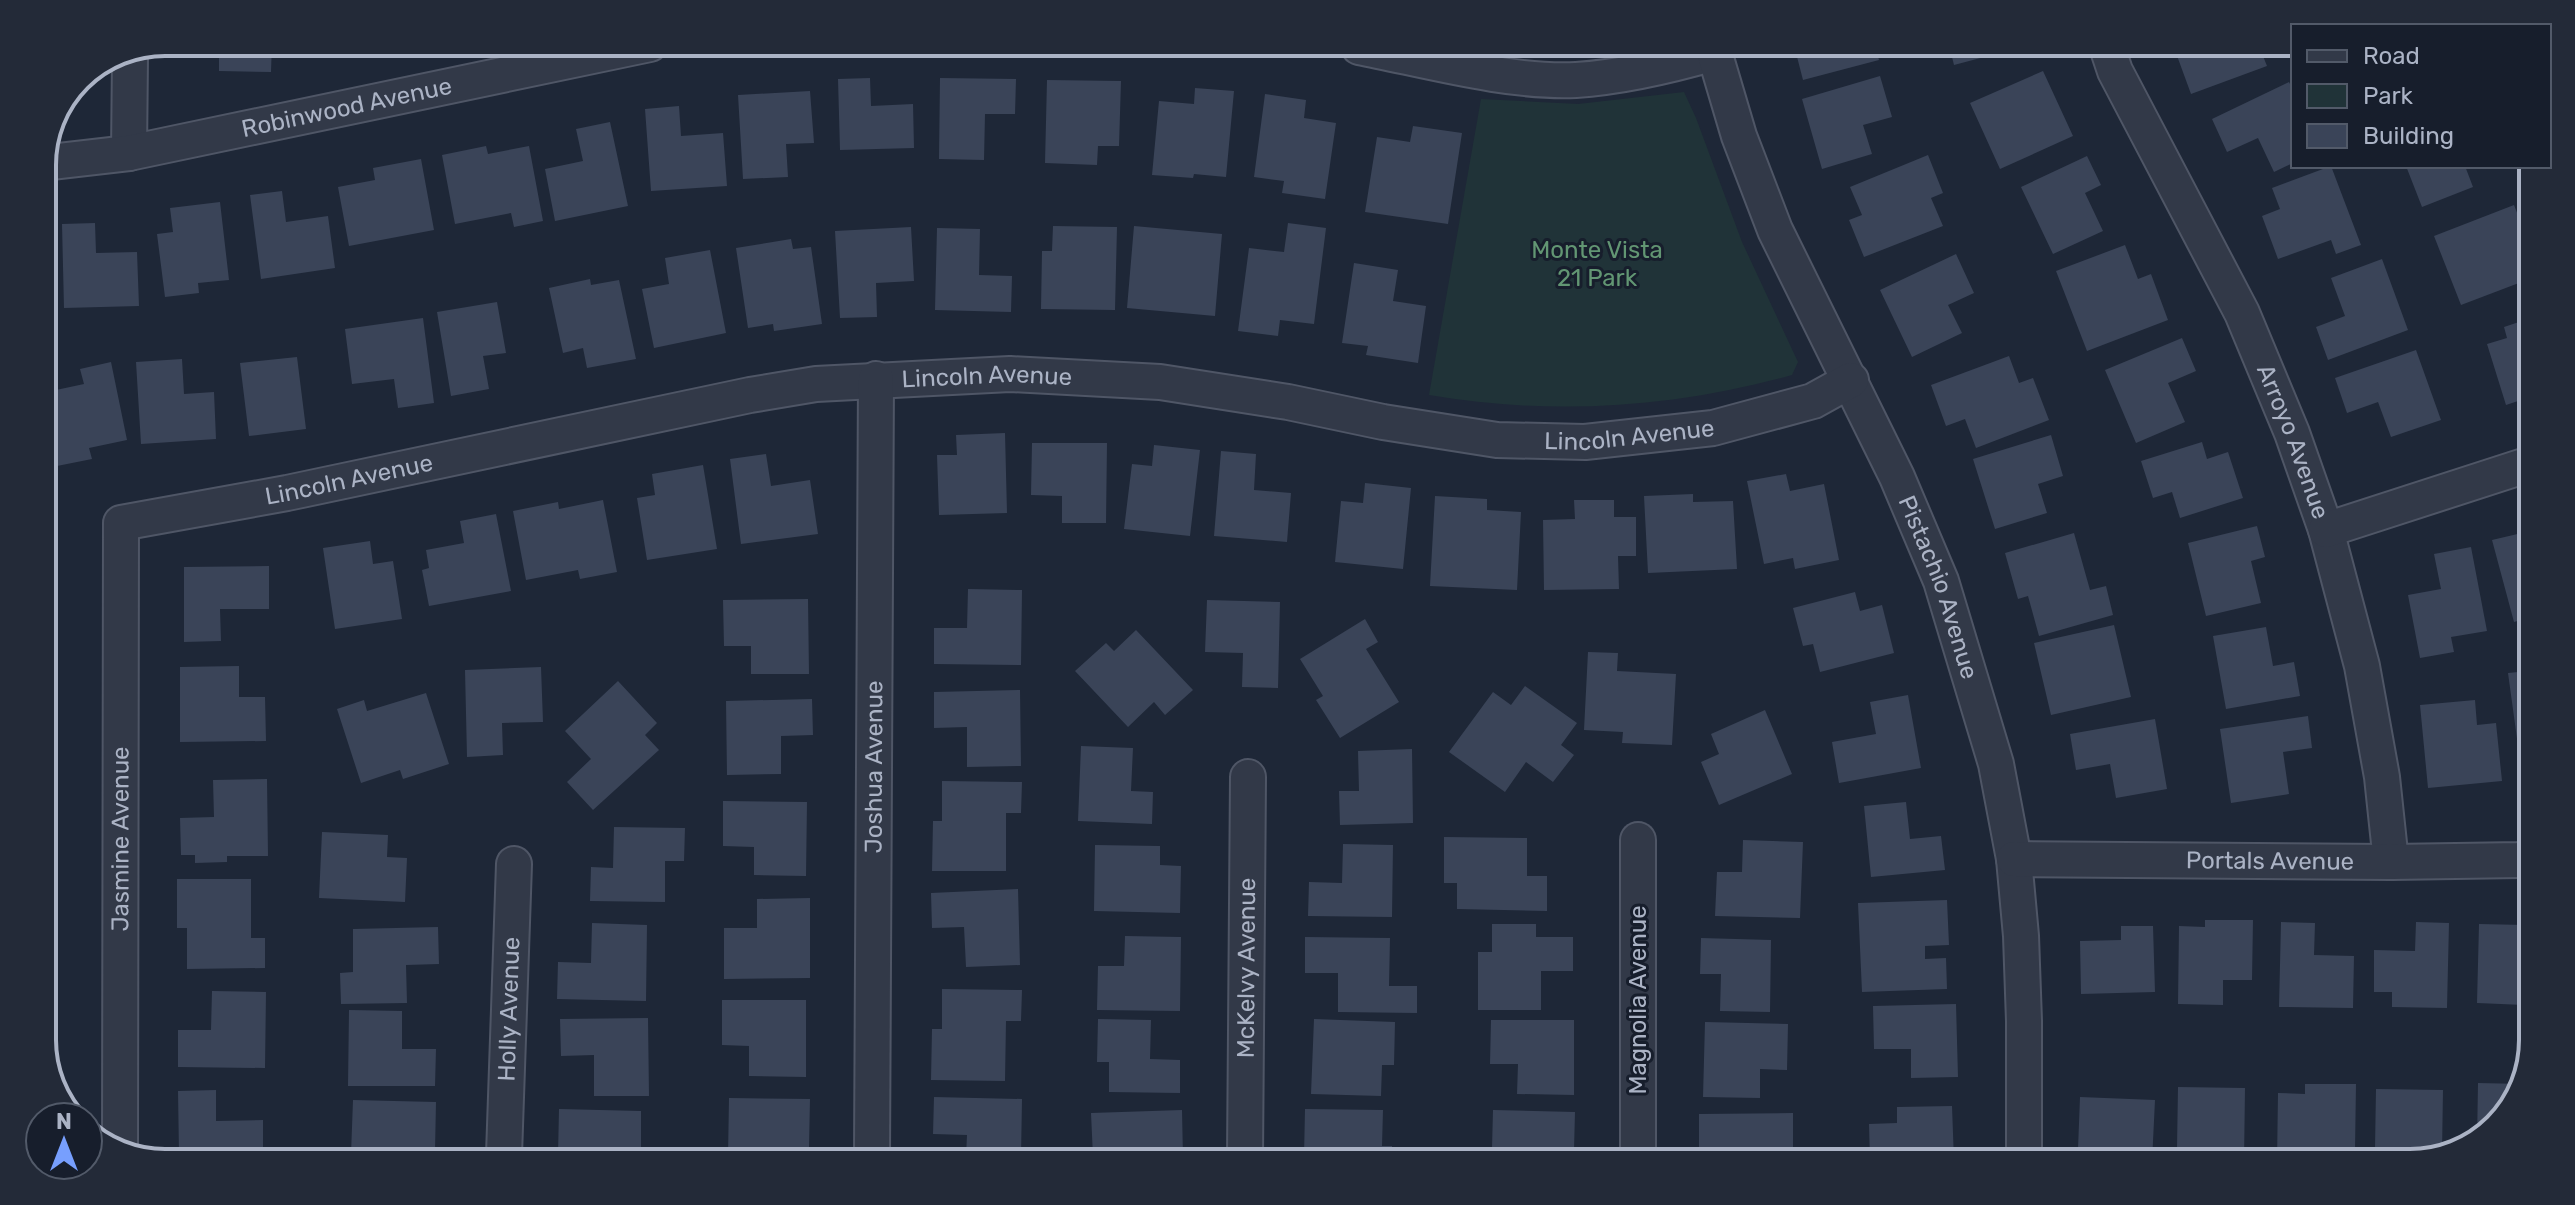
<svg xmlns="http://www.w3.org/2000/svg" width="2575" height="1205" viewBox="0 0 2575 1205" font-family="Rubik,sans-serif">
  <style>
    .green { fill: #203338 }
    .building { fill: #3a4458 }
    .lines { fill: none; stroke-linecap: round; stroke-linejoin: round }
    .minor-casing { stroke: #4f5666; stroke-width: 38 }
    .minor { stroke: #323948; stroke-width: 34 }
    .labels { text-anchor: middle; dominant-baseline: central; stroke-width: 6; stroke-linejoin: round; paint-order: stroke }
    .street-label { font-size: 24px; fill: #abb3c5; stroke: #171e2c }
    .park-label { font-size: 24px; fill: #629673; stroke: #171e2c }
    .rim { fill: none; stroke: #abb3c5; stroke-width: 4 }
  </style>
  <rect width="100%" height="100%" fill="#1e2737"/>
  <!-- green -->
  <path class="green" d="M1684,92l12,26 46,124 56,120 -6,13c-119,33 -241,41 -363,20l52,-296 97,5z"/>
  <!-- building -->
  <path class="building" d="M219,42h53l-1,30 -52,-1z
    M1795,49h81l3,11 -76,20z
    M1950,49l57,1v1l-53,14z
    M2183,50l78,1 6,15 -76,28 -15,-41z
    M2043,71l30,65 -73,33 -30,-66z
    M1880,76l12,41 -29,8 9,29 -50,15 -20,-70z
    M870,78l1,28 42,-2 1,44 -74,2 -2,-71z
    M940,78l76,1 -1,35h-30l-1,46 -45,-1z
    M1047,80l74,1 -2,65h-21l-1,19 -52,-2z
    M2289,82l4,8v73l-19,9 -16,-34 -31,14 -15,-33z
    M1195,88l39,3 -8,86 -32,-3 -1,4 -41,-3 7,-74 35,3z
    M810,91l4,52 -28,1 2,33 -45,2 -5,-84z
    M1265,94l41,6 -2,18 32,5 -11,76 -43,-6 2,-12 -30,-4z
    M679,106l2,30 42,-3 4,53 -76,5 -6,-82z
    M610,122l18,84 -73,15 -10,-52 38,-8 -7,-32z
    M1413,126l49,7 -14,91 -83,-12 12,-75 33,5z
    M486,146l2,8 41,-8 14,75 -29,6 -3,-14 -56,11 -13,-69z
    M1928,155l15,38 -12,5 12,28 -79,31 -15,-37 13,-5 -12,-28z
    M2087,156l14,29 -16,8 18,38 -50,23 -32,-67z
    M421,159l13,71 -85,16 -11,-59 37,-7 -2,-12z
    M2331,166l30,79 -25,9 -5,-14 -53,19 -16,-43 18,-7 -8,-21z
    M2406,166h59l8,21 -51,20z
    M282,191l4,31 42,-6 7,52 -74,11 -11,-84z
    M220,202l9,78 -31,3 1,10 -34,4 -8,-63 16,-2 -3,-24z
    M2514,205l18,46v27l-71,27 -27,-69z
    M95,223l1,30 41,-1 2,54 -75,2 -2,-84z
    M1288,223l38,5 -12,96 -34,-4 -2,16 -40,-5 11,-83 35,4z
    M1053,226l64,1 -2,83 -74,-1 1,-58h10z
    M1134,226l88,8 -7,82 -88,-8z
    M911,227l3,54 -38,2 1,34 -37,1 -5,-87z
    M937,228l43,1 -1,46 33,1 -1,36 -76,-2z
    M791,239l2,10 18,-2 11,77 -48,7 -1,-7 -25,4 -12,-80z
    M2125,245l13,34 13,-5 17,46 -81,31 -31,-80z
    M710,250l16,83 -72,15 -12,-59 27,-5 -4,-26z
    M1956,254l18,39 -26,12 14,28 -50,24 -32,-67z
    M2382,259l26,71 -80,30 -12,-33 29,-11 -14,-38z
    M1354,263l44,7 -5,31 33,5 -8,57 -52,-8 2,-9 -26,-3z
    M590,279l1,6 28,-5 17,79 -49,9 -4,-20 -20,5 -14,-65z
    M497,302l9,51 -23,3 6,33 -38,7 -14,-84z
    M423,318l11,85 -36,5 -4,-29 -42,5 -7,-55z
    M2531,318l-1,79 -24,8 -19,-61 20,-6 -3,-11z
    M2182,338l14,33 -28,12 17,39 -49,21 -31,-73z
    M2416,350l25,70 -50,17 -13,-35 -31,11 -12,-35z
    M2009,356l10,27 14,-5 16,42 -73,28 -11,-29 -19,7 -15,-41z
    M297,357l9,72 -57,7 -9,-73z
    M182,359l2,35 30,-2 2,47 -75,5 -5,-82z
    M111,362l16,78 -38,8 3,11 -50,10v-76l42,-9 -4,-15z
    M1005,433l2,80 -68,2 -2,-60h20l-1,-20z
    M2051,435l12,41 -25,8 9,29 -52,16 -22,-70z
    M2202,442l5,17 21,-7 15,46 -63,20 -8,-26 -19,6 -12,-37z
    M1032,443h75l-1,80h-44v-27l-31,-1z
    M1154,445l46,5 -10,86 -66,-7 8,-65 20,2z
    M1221,451l35,3 -2,36 37,3 -4,49 -73,-6z
    M766,454l5,32 39,-6 8,54 -77,10 -11,-85z
    M703,465l14,84 -70,11 -10,-62 18,-3 -3,-21z
    M1786,474l4,17 34,-7 15,76 -44,9 -2,-11 -29,6 -17,-83z
    M1365,483l46,5 -8,81 -68,-7 6,-61 22,2z
    M1693,494v8l40,-1 4,68 -89,4 -4,-77z
    M1435,496l52,3v11l34,2 -4,78 -87,-4z
    M603,500l14,72 -37,7 -2,-9 -52,10 -13,-69 45,-9 1,7z
    M1574,500h40v17h22v39h-18l1,33 -75,1 -1,-70 32,-1z
    M496,514l15,77 -82,15 -7,-36 7,-2 -3,-18 38,-7 -4,-22z
    M2257,526l8,31 -14,4 10,42 -55,13 -18,-73z
    M2526,532l3,13 -1,73 -14,4 -22,-82z
    M2074,533l16,57 16,-4 7,29 -74,21 -11,-40 -10,3 -13,-46z
    M370,541l3,23 20,-3 9,58 -67,10 -12,-81z
    M2471,547l16,84 -36,6 3,15 -34,6 -12,-63 33,-6 -7,-35z
    M269,566v43h-49l1,32 -37,1v-75z
    M968,589l54,1 -1,75 -87,-1v-36h33z
    M1855,592l5,19 22,-6 12,48 -74,19 -7,-28 -10,2 -10,-38z
    M808,599l1,75h-58v-28h-27l-1,-46z
    M1207,600l73,2 -2,86 -36,-1 1,-34 -38,-1z
    M1365,619l13,23 -12,7 33,53 -59,36 -24,-38 7,-4 -23,-37z
    M2114,625l17,72 -80,18 -17,-72z
    M2266,627l7,39 21,-4 6,34 -74,13 -13,-73z
    M1136,630l57,60 -28,25 -11,-13 -26,25 -53,-56 31,-28 8,8z
    M42,634h15l-1,36h-14z
    M1588,652l30,1 -1,18 59,3 -4,71 -50,-2 1,-11 -39,-2z
    M239,666v31h26l1,44 -86,1v-75z
    M541,667l2,55 -41,1 1,32 -36,2 -2,-87z
    M2528,671l-1,74 -9,1 -10,-73z
    M618,681l39,42 -12,12 14,15 -66,60 -26,-28 24,-23 -26,-28z
    M1525,686l52,37 -16,22 13,10 -21,27 -27,-20 -21,30 -56,-40 44,-60 18,13z
    M1020,690l1,76 -54,1v-40l-33,1v-36z
    M42,691h12v46h-12z
    M426,693l23,71 -46,15 -3,-9 -39,13 -24,-74 27,-9 3,11z
    M1908,695l13,73 -82,15 -7,-41 44,-8 -6,-32z
    M812,699l1,36 -32,1v38l-54,1 -1,-74z
    M2475,700l2,25 19,-2 6,58 -74,7 -8,-83z
    M1765,710l27,64 -73,31 -18,-43 18,-8 -8,-20z
    M2308,716l4,32 -29,4 6,42 -58,9 -11,-74z
    M2155,719l12,70 -51,9 -6,-34 -34,6 -6,-36z
    M1081,746l52,2 -2,43 22,1 -1,32 -74,-3z
    M1412,749l1,74 -73,2 -1,-34h20l-1,-40z
    M267,779l1,77h-41v6l-32,1v-8h-14l-1,-37 34,-1 -1,-37z
    M942,781l80,1 -1,31h-15v58h-74l1,-50h9z
    M42,797h10l-1,74h-9z
    M723,801l84,1 -1,74 -52,-1v-28l-31,-1z
    M1906,802l4,37 31,-3 4,34 -74,7 -7,-71z
    M614,827l71,1 -1,33h-19v41l-75,-1 1,-34 22,1z
    M322,832l66,3 -1,22 20,1 -2,44 -86,-4z
    M1444,837l83,1v38h20v35l-90,-2v-26h-13z
    M1743,840l60,2 -3,76 -85,-2 2,-44h25z
    M1343,844l50,1 -1,72 -84,-1 1,-34 33,1z
    M1095,845l65,1v19l21,1 -1,47 -86,-2z
    M177,879h74v59h14v30l-78,1v-41h-10z
    M1018,889l2,76 -54,2 -2,-40 -32,1 -1,-35z
    M42,892h13v36h-13z
    M810,898v80l-86,1v-51h33v-29z
    M1947,900l2,45 -24,1v13l21,-1 1,31 -85,3 -4,-89z
    M2205,920h48l-1,60h-29v25l-45,-1 1,-78 26,1z
    M2281,922l34,1 -1,32 40,1 -1,52 -74,-1z
    M2416,922l33,1 -2,85 -55,-1v-15h-18v-42l41,1z
    M592,923l55,2 -1,76 -89,-2 1,-37 33,1z
    M1492,924h44v13h37v34h-32v39h-63v-58h14z
    M2479,924l46,1 -1,80 -47,-2z
    M2121,926h32l2,66 -74,2 -1,-53 41,-1z
    M438,927l1,37 -33,1 1,38 -66,1 -1,-31 13,-1v-43z
    M1125,936l56,1 -1,74 -83,-1 1,-44h26z
    M1305,937l85,1 -1,48h28v27l-79,-1v-39h-33z
    M1701,938l70,2 -1,72 -50,-1 1,-37h-21z
    M942,989l80,1 -1,31h-15l-1,60 -74,-1 1,-51h10z
    M212,991l54,1 -1,76 -87,-1v-37h33z
    M722,1000h84v77l-57,-1v-30l-27,-1z
    M1956,1004l2,73 -47,1v-29h-37l-1,-43z
    M349,1010l53,1v38h34l-1,37h-87z
    M648,1018l1,78h-55v-41l-33,1 -1,-37z
    M1098,1019l53,1 -1,39 30,1v33l-71,-1v-30h-12z
    M1314,1019l81,3 -1,43h-12l-1,31 -70,-2z
    M1491,1020h83v75l-57,-1 1,-30h-28z
    M1705,1022l83,2 -1,46 -27,-1v29l-57,-1z
    M42,1034h11v35h-4l-7,-21z
    M2478,1083l45,1v3l-46,55z
    M2305,1084h51l-1,66h-46v13l-32,-1 1,-69 27,1z
    M2178,1087l67,1 -1,74h-48l1,-14h-20z
    M2376,1089l67,1 -1,63 -32,10h-15v-14l-20,-1z
    M216,1090v31l47,-1v34h-84l-1,-63z
    M934,1097l88,2 -1,58h-55l1,-22 -34,-1z
    M2080,1097l75,3 -3,62h-33l1,-11 -42,-2z
    M729,1098l81,1 -1,48h-19v9h-62z
    M353,1100l83,2 -1,49h-20v4l-64,-1z
    M1952,1106l2,55h-84l-1,-37 28,-1v-16z
    M559,1109l82,2v45l-83,-1z
    M1305,1109l78,1 -1,36h10v13l-88,-2z
    M1182,1110l1,48 -90,-1 -2,-44z
    M1493,1110l82,2 -1,38 -82,-2z
    M1793,1113v39h-9v8h-85v-46z"/>
  <g class="lines">
    <defs>
      <g id="minor">
        <path d="M1359,47c67,13 149,36 217,33 47,-3 93,-14 138,-27"/>
        <path id="s1" d="M1713,48l26,88 36,94 122,247 44,104 55,183 18,95 7,77 3,85v140"/>
        <path id="s2" d="M2108,50l7,21 127,242 50,120 34,97 36,136 20,111 9,85"/>
        <path d="M129,153l1,-96"/>
        <path id="s3" d="M42,163l87,-10 521,-109"/>
        <path d="M2326,530l204,-66"/>
        <path id="s4" d="M2014,859l377,3 129,-2 6,-2"/>
        <path id="s5" d="M120,1153l1,-630 166,-30 463,-98 66,-11 194,-10 150,8 128,20 95,20 114,18 88,2 128,-14 100,-27 38,-21"/>
        <path id="s6" d="M504,1155l10,-291"/>
        <path id="s7" d="M872,1157l4,-778"/>
        <path id="s8" d="M1245,1158l3,-381"/>
        <path d="M1638,1160v-320"/>
      </g>
    </defs>
    <!-- minor casing -->
    <use href="#minor" class="minor-casing"/>
    <!-- minor -->
    <use href="#minor" class="minor"/>
  </g>
  <g class="labels">
    <!-- street labels -->
    <g class="street-label">
      <text stroke="none"><textPath href="#s3" startOffset="310">Robinwood Avenue</textPath></text>
      <text stroke="none"><textPath href="#s5" startOffset="1510">Lincoln Avenue</textPath></text>
      <text stroke="none"><textPath href="#s5" startOffset="2158">Lincoln Avenue</textPath></text>
      <text stroke="none"><textPath href="#s2" startOffset="434">Arroyo Avenue</textPath></text>
      <text stroke="none"><textPath href="#s5" startOffset="862">Lincoln Avenue</textPath></text>
      <text stroke="none"><textPath href="#s1" startOffset="586">Pistachio Avenue</textPath></text>
      <text stroke="none"><textPath href="#s7" startOffset="390">Joshua Avenue</textPath></text>
      <text stroke="none"><textPath href="#s5" startOffset="314">Jasmine Avenue</textPath></text>
      <text stroke="none"><textPath href="#s4" startOffset="256">Portals Avenue</textPath></text>
      <text stroke="none"><textPath href="#s8" startOffset="190">McKelvy Avenue</textPath></text>
      <text transform="translate(1638 1000) rotate(-90)">Magnolia Avenue</text>
      <text stroke="none"><textPath href="#s6" startOffset="146">Holly Avenue</textPath></text>
    </g>
    <!-- park labels -->
    <g class="park-label">
      <text x="1597" y="250">Monte Vista<tspan x="1597" dy="28">21 Park</tspan></text>
    </g>
  </g>
  <!-- crop -->
  <path d="M0 0H2575V1205H0ZM165 56H2410A109 109 0 0 1 2519 165V1040A109 109 0 0 1 2410 1149H165A109 109 0 0 1 56 1040V165A109 109 0 0 1 165 56Z" fill="#232a38" fill-rule="evenodd"/>
  <path class="rim" d="M165 56H2410A109 109 0 0 1 2519 165V1040A109 109 0 0 1 2410 1149H165A109 109 0 0 1 56 1040V165A109 109 0 0 1 165 56Z"/>
  <!-- legend -->
  <rect x="2291" y="24" width="260" height="144" fill="#171e2c" stroke="#525a69" stroke-width="2"/>
  <rect x="2307" y="50" width="40" height="12" fill="#323948" stroke="#525a69" stroke-width="2"/>
  <text x="2363" y="64" font-size="24" fill="#abb3c5">Road</text>
  <rect x="2307" y="84" width="40" height="24" fill="#203338" stroke="#525a69" stroke-width="2"/>
  <text x="2363" y="104" font-size="24" fill="#abb3c5">Park</text>
  <rect x="2307" y="124" width="40" height="24" fill="#3a4458" stroke="#525a69" stroke-width="2"/>
  <text x="2363" y="144" font-size="24" fill="#abb3c5">Building</text>
  <!-- north arrow -->
  <g transform="translate(64 1141)"><circle r="38" fill="#171e2c" stroke="#525a69" stroke-width="2"/>
  <path d="M0-6L14 30L0 20L-14 30Z" fill="#779ffe"/>
  <text y="-12" font-size="22" font-weight="bold" text-anchor="middle" fill="#abb3c5">N</text>
  </g>
</svg>
